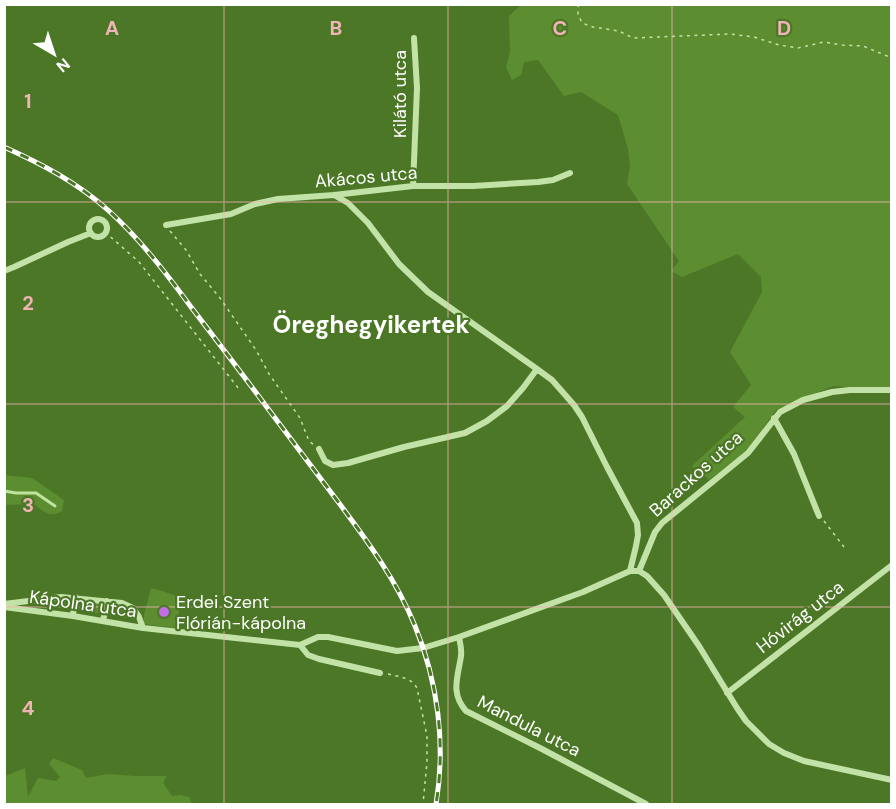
<svg xmlns="http://www.w3.org/2000/svg" width="896" height="809" viewBox="0 0 896 809" font-family="'DM Sans',sans-serif">
  <style>
    .green { fill: #5c8e31 }
    .lines { fill: none; stroke-linecap: round; stroke-linejoin: round }
    .stream { stroke: #bee39c; stroke-width: 3 }
    .path { stroke: #c3e2a7; stroke-width: 1.5; stroke-dasharray: 3 4.5; stroke-linecap: butt }
    .minor { stroke: #c3e2a7; stroke-width: 6 }
    .rail-casing { stroke: #fff; stroke-width: 5 }
    .rail { stroke: #4b7726; stroke-width: 3; stroke-dasharray: 9; stroke-linecap: butt }
    .grid { fill: none; stroke: #f1b4b4; stroke-width: 1.5; stroke-opacity: 0.55 }
    .poi-dot { fill: #c46deb; stroke: #4b7726; stroke-width: 2 }
    .labels { text-anchor: middle; dominant-baseline: central; stroke-width: 4.5; stroke-linejoin: round; paint-order: stroke }
    .street-label { font-size: 18px; fill: #fff; stroke: #4b7726 }
    .poi-label { font-size: 18px; fill: #fff; stroke: #4b7726; text-anchor: start }
    .district-label { font-size: 24px; font-weight: bold; fill: #fff; stroke: #4b7726 }
    .grid-label { font-size: 20px; text-anchor: middle; font-weight: bold; fill: #f1b4b4; stroke: #4b7726; stroke-width: 4.5; stroke-linejoin: round; paint-order: stroke }
  </style>
  <rect width="100%" height="100%" fill="#4b7726"/>
  <!-- green -->
  <path class="green" d="M521,5h370v386l-58,-5 -56,23 -32,43 -36,28 -17,-14 53,-49 -12,-10 18,-22 -21,-33 32,-60 -1,-15 -23,-23 -56,23 -11,-6 8,-10 -52,-77 3,-18 -2,-17 -10,-34 -37,-23 -17,4 -26,-36 -14,2 -3,13 -9,5 -6,-13 4,-15 -1,-36z
    M4,475l28,3 32,22 -2,11c-12,7 -18,1 -28,-7l-29,1z
    M151,588l11,3 18,6 -2,26 -4,5 -30,-4v-9z
    M61,600l4,2 2,3 -1,3 -27,-2 1,-3z
    M91,602l10,3 1,3 -1,6 -23,-5 2,-4z
    M109,605l14,1 6,7 -2,5 -19,-3z
    M53,758l29,12 4,8 22,-4 27,2h32l-4,7 9,13 8,-1 9,2 3,7h-187v-28l20,-8 3,29 10,-19 18,3 4,-4 -11,-13z"/>
  <g class="lines">
    <!-- stream -->
    <path class="stream" d="M4,491l12,2h20l19,13"/>
    <!-- path -->
    <path class="path" d="M578,4v10l4,9 11,4 26,4 14,7 97,-4 24,3 25,8 19,3 26,-6 18,3 21,1 29,12
      M170,231l16,19 14,24 20,24 36,52 13,24 31,44 9,23 5,4
      M105,232l34,30 100,127
      M824,521l20,26
      M388,674c11,3 23,3 29,14l10,48v26l-4,42"/>
    <!-- minor -->
    <path class="minor" d="M413,186l4,-98 -3,-50
      M334,195l14,8 20,20 31,41 29,28 109,77 15,11 22,25 8,12 25,50 30,56 1,12 -2,11 -6,25
      M89 228a9 9 0 1 1 18 0a9 9 0 1 1-18 0Z
      M166,225l65,-11 24,-10 23,-5 56,-4 79,-9h60l65,-4 15,-2 17,-7
      M4,271l10,-4 54,-25 23,-9
      M774,418l20,36 25,62
      M319,449l6,12 8,4 15,-2 56,-16 61,-14 22,-12 20,-15 16,-18 14,-19
      M639,571l16,-39 7,-9 86,-70 32,-41 23,-12 29,-8 18,-2h42
      M4,604l57,-7 61,6 11,5 6,9 4,11
      M4,607l69,9 70,12 157,17 18,-8h10l69,14 26,-3 36,-11 124,-45 47,-21h9l8,5 17,19 35,51 38,62 9,13 23,23 15,9 20,8 88,19
      M73,616l2,-19
      M103,621l4,-20
      M459,637c1,6 3,12 2,19 -3,21 -11,37 5,55l74,37 106,56
      M300,645l8,10 11,4 61,14
      M727,693l165,-128"/>
    <defs>
      <path id="rail" d="M4,147c38,17 74,36 105,64 31,28 57,62 82,96 23,30 46,60 69,91 26,35 53,70 79,105 29,39 58,78 76,123 23,56 31,119 21,178"/>
    </defs>
    <!-- rail casing -->
    <use href="#rail" class="rail-casing"/>
    <!-- rail -->
    <use href="#rail" class="rail"/>
  </g>
  <!-- grid -->
  <path class="grid" d="M224,4v800M448,4v800M672,4v800M4,202h888M4,404h888M4,607h888"/>
  <!-- markers -->
  <circle class="poi-dot" cx="164" cy="612" r="6"/>
  <g class="labels">
    <!-- street labels -->
    <g class="street-label">
      <text transform="translate(400 94) rotate(-90)">Kilátó utca</text>
      <text transform="translate(366 177) rotate(-5)">Akácos utca</text>
      <text transform="translate(696 474) rotate(-42)">Barackos utca</text>
      <text transform="translate(83 604) rotate(8)">Kápolna utca</text>
      <text transform="translate(800 617) rotate(-38)">Hóvirág utca</text>
      <text transform="translate(529 726) rotate(27)">Mandula utca</text>
    </g>
    <!-- poi labels -->
    <g class="poi-label">
      <text x="176" y="602">Erdei Szent<tspan x="176" dy="21">Flórián-kápolna</tspan></text>
    </g>
    <!-- district labels -->
    <g class="district-label">
      <text x="371" y="324">Öreghegyikertek</text>
    </g>
  </g>
  <g class="grid-label">
    <text x="112" y="35">A</text>
    <text x="336" y="35">B</text>
    <text x="560" y="35">C</text>
    <text x="784" y="35">D</text>
    <text x="28" y="108">1</text>
    <text x="28" y="310">2</text>
    <text x="28" y="512">3</text>
    <text x="28" y="715">4</text>
  </g>
  <!-- border -->
  <rect width="896" height="809" fill="none" stroke="#ffffff" stroke-width="12"/>
  <!-- north arrow -->
  <g transform="translate(54 54) rotate(141)" stroke="#4b7726" stroke-width="4.5" paint-order="stroke">
  <path d="M0-4.5L10 22L0 15L-10 22Z" fill="#ffffff"/>
  <text y="-9" font-size="16" font-weight="bold" text-anchor="middle" fill="#ffffff">N</text>
  </g>
</svg>
